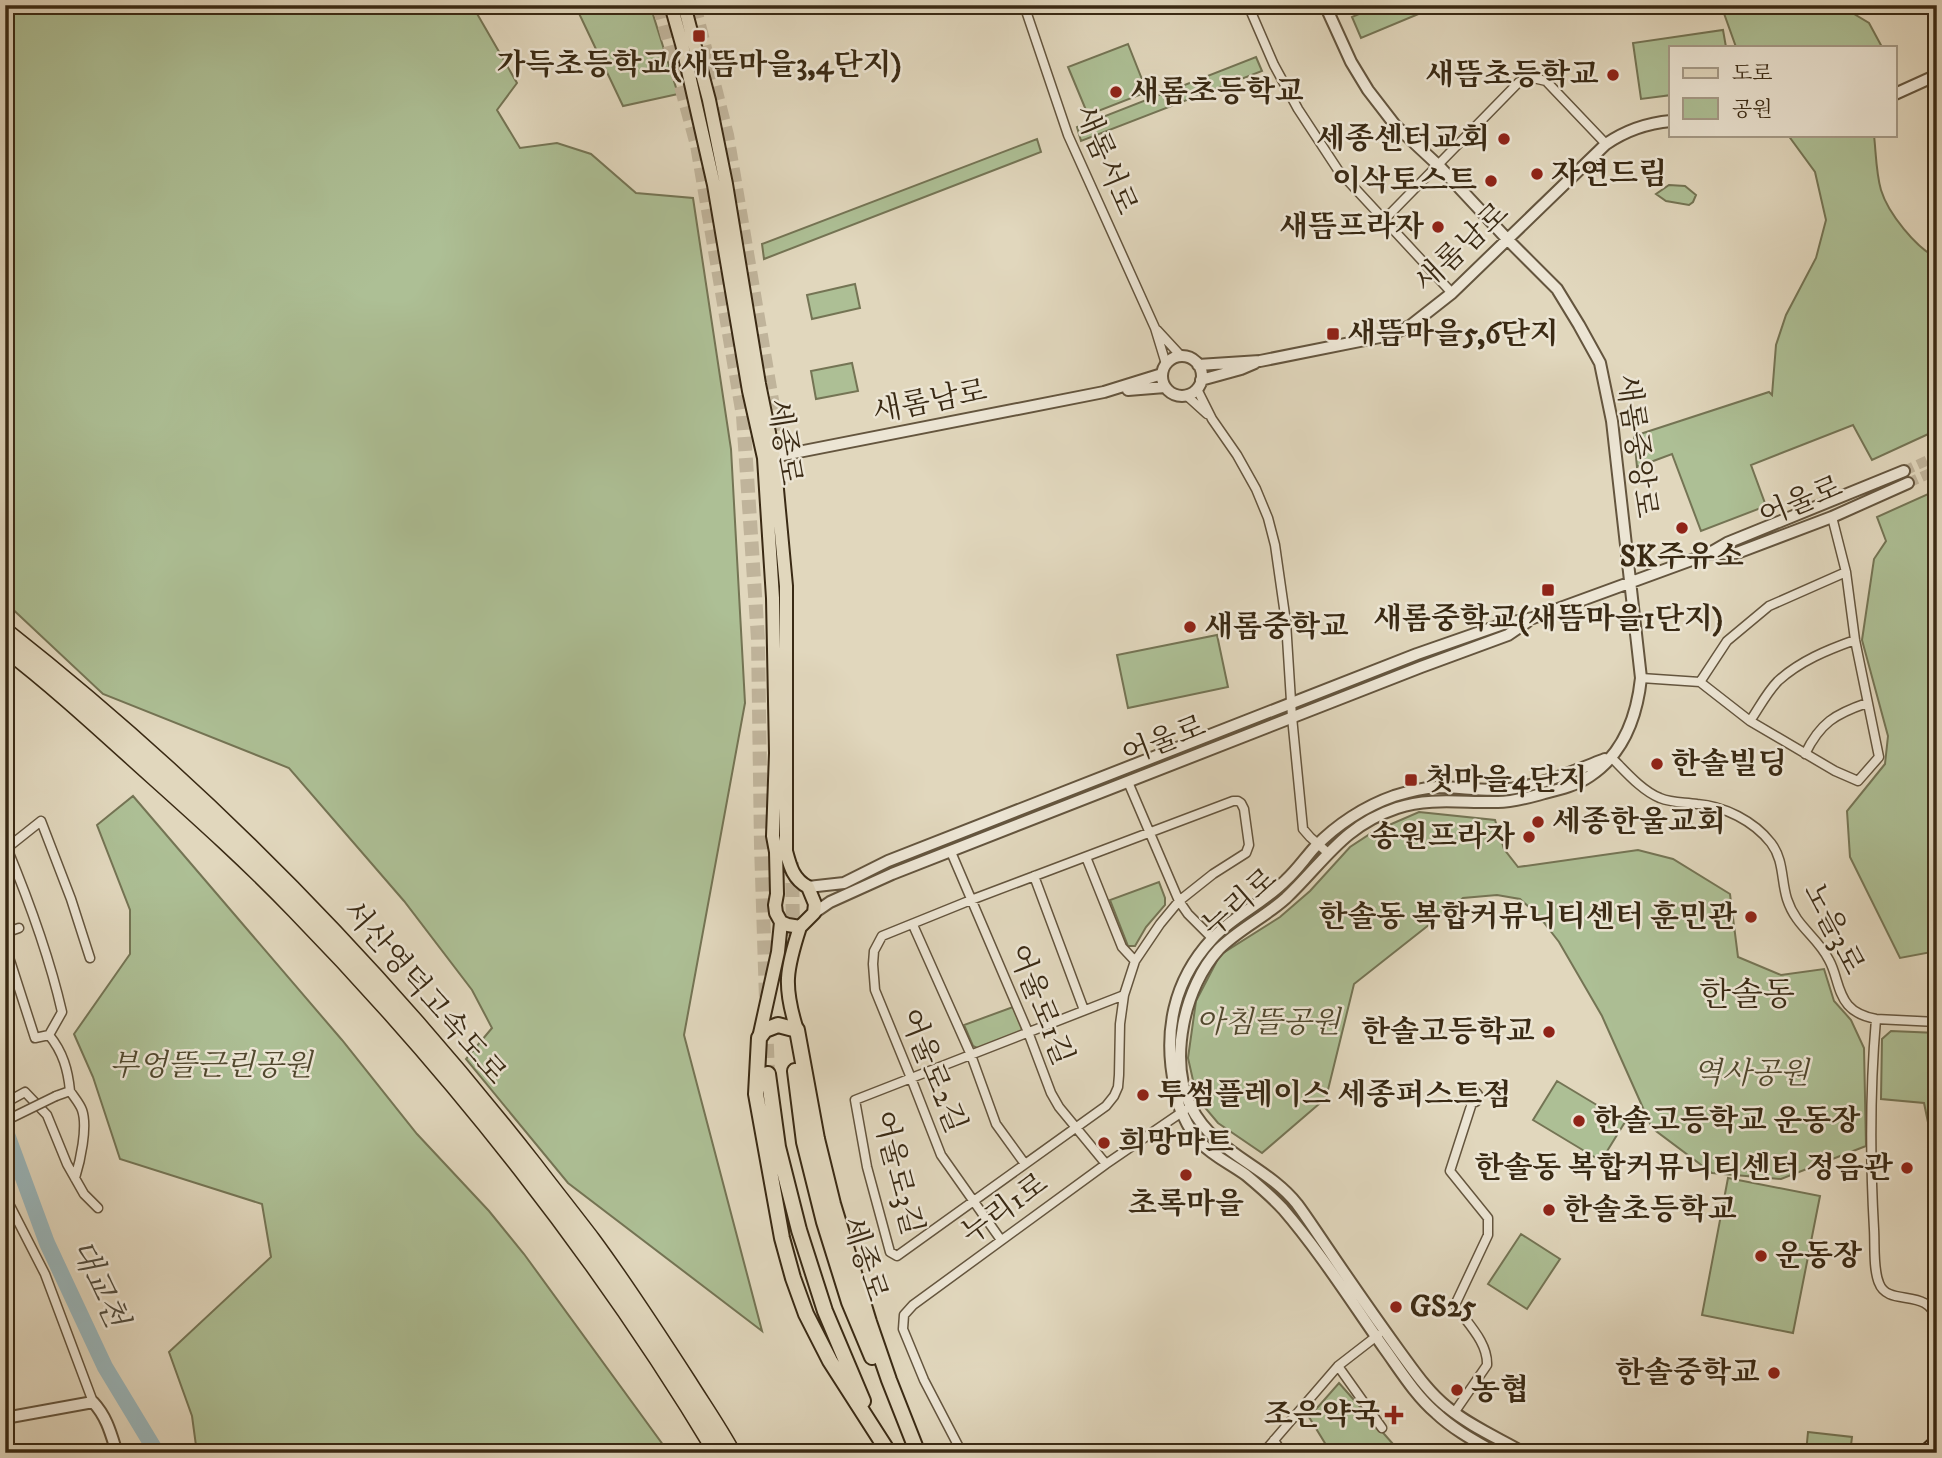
<svg xmlns="http://www.w3.org/2000/svg" width="1942" height="1458" viewBox="0 0 1942 1458" font-family="'IM FELL DW Pica','Noto Serif KR',serif">
  <style>
    .green { fill: #adbf95; stroke: #747454; stroke-width: 2 }
    .lines { fill: none; stroke-linecap: round; stroke-linejoin: round }
    .river { stroke: #9ab7bc; stroke-width: 16 }
    .tertiary-tunnel { stroke: #c0b49b; stroke-width: 10; stroke-dasharray: 10 5; stroke-linecap: butt }
    .trunk-tunnel { stroke: #c0b49b; stroke-width: 14; stroke-dasharray: 14 7; stroke-linecap: butt }
    .minor-casing { stroke: #64553e; stroke-width: 11 }
    .tertiary-casing { stroke: #64553e; stroke-width: 14 }
    .primary-casing { stroke: #3a2a14; stroke-width: 16 }
    .trunk-casing { stroke: #3a2a14; stroke-width: 18 }
    .motorway-casing { stroke: #3a2a14; stroke-width: 19 }
    .minor { stroke: #ece5d4; stroke-width: 8 }
    .tertiary { stroke: #ece5d4; stroke-width: 10 }
    .primary { stroke: #e1d7bd; stroke-width: 12 }
    .trunk { stroke: #e1d7bd; stroke-width: 14 }
    .motorway { stroke: #e1d7bd; stroke-width: 16 }
    .minor-bridge-casing { stroke: #64553e; stroke-width: 11; stroke-linecap: butt }
    .minor-bridge { stroke: #ece5d4; stroke-width: 8 }
    .poi-dot { fill: #8f2418; stroke: #ece5d4; stroke-width: 2.5 }
    .labels { text-anchor: middle; dominant-baseline: central; stroke-width: 5; stroke-linejoin: round; paint-order: stroke }
    .poi-label { font-size: 30px; font-weight: bold; fill: #3a2a14; stroke: #ece5d4; text-anchor: start }
    .street-label { font-size: 30px; fill: #3a2a14; stroke: #ece5d4 }
    .park-label { font-size: 30px; font-style: italic; fill: #51482e; stroke: #ece5d4 }
    .water-label { font-size: 32px; font-style: italic; fill: #524d3e; stroke: #ece5d4 }
    .quarter-label { font-size: 33px; fill: #3a2a14; stroke: #ece5d4 }
  </style>
  <rect width="100%" height="100%" fill="#e1d7bd"/>
  <filter id="stains"><feTurbulence type="fractalNoise" baseFrequency=".00286" numOctaves="4"/><feColorMatrix values="0 0 0 0 .2 0 0 0 0 .09 0 0 0 0 .02 0 0 0 .5 -.17"/></filter>
  <radialGradient id="worn" r=".72"><stop offset=".6" stop-color="#630" stop-opacity="0"/><stop offset="1" stop-color="#630" stop-opacity=".3"/></radialGradient>
  <!-- green -->
  <path class="green" d="M5,5h467l45,78 -20,27 23,38 37,-5 34,11 45,39 57,5 38,251 14,254 -61,332 78,296 -194,-148 -102,-124 26,-31 -20,-38 -68,-89 -115,-133 -186,-74 -98,-92z
    M575,5h75l28,89 -55,12z
    M1379,5h61l-79,33 -9,-21z
    M1721,5h118l30,18 13,24h-146z
    M1723,30l3,17h-55v48l-30,4 -8,-56z
    M1128,44l19,48 -59,23 -20,-48z
    M1256,57l6,14 -181,70 -4,-14z
    M1788,135h86c2,18 2,38 7,55 7,23 35,58 56,68v172l-65,30 -19,-35 -102,40 15,41 -65,25 -29,-77 -35,13 -3,-31 135,-44 3,3 4,-50 10,-30 30,-57 10,-38 -11,-48z
    M1037,139l4,13 -277,107 -2,-15z
    M1669,185l16,1 11,9 -3,7 -4,3 -23,-4 -10,-7z
    M855,284l5,24 -48,11 -5,-24z
    M852,363l6,28 -42,8 -5,-28z
    M1937,490v461l-37,7 -50,-101 -3,-46 38,-47 3,-28 -26,-96 12,-81 12,-18 -9,-24z
    M1217,635l11,52 -100,21 -11,-53z
    M133,796l209,244 75,94 72,77 35,43 145,199h-472l-5,-37 -23,-64 102,-95 -9,-53 -142,-45 -27,-82 -19,-43 56,-80v-44l-33,-85z
    M1419,812l76,8 9,29 14,18 120,-17 35,9 57,35 8,63 43,18 43,-6 10,32 17,19 13,28 2,98 -85,33 -69,-6 -60,-45 -50,-112 -43,-74 -21,-27 -18,-16 -23,-4 -34,3 -109,86 -28,114 -64,55 -44,-30 -21,-25 -9,-40 8,-57 24,-46 60,-38 30,-26 40,-44 23,-15z
    M1159,882l6,16v7l-19,22 -11,19h-7l-18,-46z
    M1013,1007l9,20 -1,6 -42,16 -6,-3 -9,-21z
    M1891,1031l46,2v133l-13,-63 -43,-4 1,-60z
    M1557,1081l68,41 -24,39 -68,-41z
    M1728,1178l92,18 -27,137 -91,-18z
    M1521,1234l39,25 -33,50 -39,-25z
    M1339,1383l62,70h-70l-22,-36z
    M1808,1432l44,5 -2,16h-44z"/>
  <g class="lines">
    <!-- river -->
    <path class="river" d="M5,1129l42,114 58,124 52,86"/>
    <!-- tertiary-tunnel -->
    <path class="tertiary-tunnel" d="M1904,471l33,-15
      M1908,483l29,-13"/>
    <!-- trunk-tunnel -->
    <path class="trunk-tunnel" d="M659,5l38,140 46,271 15,223 3,206 5,154
      M694,5l33,130 47,277 2,38
      M792,862l1,74
      M766,1023l2,51"/>
    <defs>
      <path id="minor" d="M1024,5l44,130 87,193 11,36
        M1248,5l26,60 24,44 40,61 114,123
        M1929,5l8,18
        M1385,219l134,-137 14,-4 13,3 60,63
        M1157,330l24,26
        M1197,389l15,30 25,36 19,34 12,29 7,27 11,77 6,95 11,112 7,8 18,16
        M1186,395l21,19
        M1641,678l59,4 50,39 85,50 23,10 21,-24 -24,-117 -9,-68 -14,-55
        M1700,682l27,-41 42,-35 77,-34
        M1750,721c9,-13 17,-29 28,-40 22,-20 49,-31 77,-41
        M1805,754c15,-31 30,-40 62,-51
        M1611,757c14,14 31,34 49,41 12,5 24,4 37,6 27,2 57,17 74,39 13,17 10,37 16,56 9,28 30,37 42,61 8,14 8,32 19,45 6,7 18,12 28,14l61,3
        M1128,782l51,119 9,13 24,24
        M5,847l2,1c22,53 42,107 55,164l-13,23 -14,3 -30,-93
        M7,848l34,-27 30,78 19,59
        M951,852l77,180 23,61 8,14 47,57
        M1086,857l36,90 13,14
        M1034,876l50,134
        M913,925l58,130 25,69 29,40
        M5,933l14,-5
        M1876,1019c-6,70 -6,140 -2,210 1,15 -1,40 5,54 9,25 50,3 58,38
        M49,1035c14,17 19,35 21,56
        M1467.5 1097a5.5 5.5 0 1 1 11 0a5.5 5.5 0 1 1-11 0Z
        M56,1096l14,-5c4,6 10,13 12,19 6,17 -2,52 -7,68
        M5,1103l20,-11 22,23 20,49 17,30 14,14
        M5,1196l40,78 48,128
        M1001,1240l-60,-85 -30,-77 -36,-88 -2,-26 1,-13 8,-15 89,-36 262,-99h5l3,2 3,6 5,36 -3,8 -33,21 -34,27 -19,23 -25,37 -11,34 -4,29 -1,51 -1,12 -4,9 -8,10 -209,150 -7,-4 -23,-85 -12,-67c89,-35 179,-70 269,-105
        M1338,1366l44,62
        M1454,1413l33,-48c1,-23 -20,-42 -32,-60l33,-70v-17l-38,-47 22,-68
        M1274,1440l8,13
        M962,1453l-38,-73 -21,-51 1,-14 9,-10 193,-141 79,-54
        M1263,1453l75,-87 40,-31"/>
      <path id="tertiary" d="M1325,5l26,57 17,28 27,35 44,41 69,74 49,49 22,36 21,38 12,58 29,257c-4,38 -18,76 -51,98 -13,9 -29,13 -45,17 -15,4 -31,9 -47,9 -35,1 -68,-5 -101,6 -54,18 -73,54 -111,90 -21,19 -47,31 -67,51 -35,38 -51,111 -28,158 24,47 75,58 106,97 9,12 18,26 27,39 25,37 50,73 76,109 14,19 28,40 47,55 23,19 51,31 77,46
        M1895,94l42,-19
        M1162 376a20 20 0 1 1 40 0a20 20 0 1 1-40 0Z
        M1198,365l62,-4 130,-26 20,-9 42,-33 154,-149c19,-13 42,-21 65,-23
        M1201,380l40,-11 14,-6
        M1128,390l37,-3
        M768,458l336,-66 58,-18
        M1711,554l26,-1 95,-36 76,-34
        M808,887l36,-4 44,-22 529,-207 86,-30 30,-6 175,-64 19,-11 177,-72
        M814,913l16,-11 62,-28 529,-207 87,-32 19,-13
        M5,1418l88,-16c14,15 18,32 24,51
        M1496,1453c-21,-12 -42,-23 -60,-40 -21,-18 -36,-43 -52,-65 -33,-47 -64,-96 -101,-139 -11,-12 -25,-24 -37,-34 -15,-11 -33,-19 -45,-32 -7,-7 -14,-19 -18,-28 -5,-8 -6,-18 -8,-27 -12,-55 -2,-107 37,-149 21,-23 52,-36 74,-59 11,-10 19,-22 29,-33 21,-22 50,-41 79,-51 13,-4 29,-8 43,-9 25,0 48,5 72,2 33,-4 65,-18 96,-30"/>
      <path id="primary" d="M671,5l11,39 32,141 35,206 15,67 9,140 3,155 -3,83 3,16 1,42 -2,11 1,8 5,9 7,3 12,2 14,-14 1,-9 -7,-17c-15,-8 -18,-21 -22,-36v-265l-12,-129 -15,-73 -33,-200 -17,-84 -25,-95
        M797,1030c-14,-44 -11,-60 3,-103
        M759,1038l19,-86 3,-30
        M1924,1453l13,-12"/>
      <path id="trunk" d="M795,1071l9,71 20,80 25,80 23,55
        M768,1074l10,73 21,83 26,81 38,90
        M889,1453l-59,-92 -24,-47 -13,-36 -11,-40 -26,-144 3,-56 6,-8 13,-5 19,5 20,109 16,65 36,118 20,58 26,66"/>
      <path id="motorway" d="M5,631c198,156 374,336 529,534 19,25 39,50 58,75 34,46 65,94 96,142 15,24 31,47 44,71
        M5,648c52,40 99,84 148,128 48,43 97,87 142,134 158,162 305,348 422,543"/>
    </defs>
    <!-- minor casing -->
    <use href="#minor" class="minor-casing"/>
    <!-- tertiary casing -->
    <use href="#tertiary" class="tertiary-casing"/>
    <!-- primary casing -->
    <use href="#primary" class="primary-casing"/>
    <!-- trunk casing -->
    <use href="#trunk" class="trunk-casing"/>
    <!-- motorway casing -->
    <use href="#motorway" class="motorway-casing"/>
    <!-- minor -->
    <use href="#minor" class="minor"/>
    <!-- tertiary -->
    <use href="#tertiary" class="tertiary"/>
    <!-- primary -->
    <use href="#primary" class="primary"/>
    <!-- trunk -->
    <use href="#trunk" class="trunk"/>
    <!-- motorway -->
    <use href="#motorway" class="motorway"/>
    <defs>
      <path id="minor-bridge" d="M5,1121l51,-25"/>
    </defs>
    <!-- minor-bridge casing -->
    <use href="#minor-bridge" class="minor-bridge-casing"/>
    <!-- minor-bridge -->
    <use href="#minor-bridge" class="minor-bridge"/>
  </g>
  <!-- markers -->
  <g class="poi-dot">
    <rect x="692" y="29" width="14" height="14" rx="3.5"/>
    <circle cx="1613" cy="75" r="7"/>
    <circle cx="1116" cy="92" r="7"/>
    <circle cx="1504" cy="139" r="7"/>
    <circle cx="1537" cy="174" r="7"/>
    <circle cx="1491" cy="181" r="7"/>
    <circle cx="1438" cy="227" r="7"/>
    <rect x="1326" y="327" width="14" height="14" rx="3.5"/>
    <circle cx="1682" cy="528" r="7"/>
    <rect x="1541" y="583" width="14" height="14" rx="3.5"/>
    <circle cx="1190" cy="627" r="7"/>
    <circle cx="1657" cy="764" r="7"/>
    <rect x="1404" y="773" width="14" height="14" rx="3.5"/>
    <circle cx="1538" cy="822" r="7"/>
    <circle cx="1529" cy="837" r="7"/>
    <circle cx="1751" cy="917" r="7"/>
    <circle cx="1549" cy="1032" r="7"/>
    <circle cx="1143" cy="1095" r="7"/>
    <circle cx="1579" cy="1121" r="7"/>
    <circle cx="1104" cy="1143" r="7"/>
    <circle cx="1907" cy="1168" r="7"/>
    <circle cx="1186" cy="1175" r="7"/>
    <circle cx="1549" cy="1210" r="7"/>
    <circle cx="1761" cy="1256" r="7"/>
    <circle cx="1396" cy="1307" r="7"/>
    <circle cx="1774" cy="1373" r="7"/>
    <circle cx="1457" cy="1390" r="7"/>
    <path d="M1390.5 1404.5h7v7h7v7h-7v7h-7v-7h-7v-7h7z"/>
  </g>
  <g class="labels">
    <!-- poi labels -->
    <g class="poi-label">
      <text x="699" y="65" text-anchor="middle">가득초등학교(새뜸마을3,4단지)</text>
      <text x="1599" y="75" text-anchor="end">새뜸초등학교</text>
      <text x="1130" y="92">새롬초등학교</text>
      <text x="1490" y="139" text-anchor="end">세종센터교회</text>
      <text x="1551" y="174">자연드림</text>
      <text x="1477" y="181" text-anchor="end">이삭토스트</text>
      <text x="1424" y="227" text-anchor="end">새뜸프라자</text>
      <text x="1347" y="334">새뜸마을5,6단지</text>
      <text x="1682" y="557" text-anchor="middle">SK주유소</text>
      <text x="1548" y="619" text-anchor="middle">새롬중학교(새뜸마을1단지)</text>
      <text x="1204" y="627">새롬중학교</text>
      <text x="1671" y="764">한솔빌딩</text>
      <text x="1425" y="780">첫마을4단지</text>
      <text x="1552" y="822">세종한울교회</text>
      <text x="1515" y="837" text-anchor="end">송원프라자</text>
      <text x="1737" y="917" text-anchor="end">한솔동 복합커뮤니티센터 훈민관</text>
      <text x="1535" y="1032" text-anchor="end">한솔고등학교</text>
      <text x="1157" y="1095">투썸플레이스 세종퍼스트점</text>
      <text x="1593" y="1121">한솔고등학교 운동장</text>
      <text x="1118" y="1143">희망마트</text>
      <text x="1893" y="1168" text-anchor="end">한솔동 복합커뮤니티센터 정음관</text>
      <text x="1186" y="1204" text-anchor="middle">초록마을</text>
      <text x="1563" y="1210">한솔초등학교</text>
      <text x="1775" y="1256">운동장</text>
      <text x="1410" y="1307">GS25</text>
      <text x="1760" y="1373" text-anchor="end">한솔중학교</text>
      <text x="1471" y="1390">농협</text>
      <text x="1380" y="1415" text-anchor="end">조은약국</text>
    </g>
    <!-- street labels -->
    <g class="street-label">
      <text transform="translate(1105 160) rotate(67)">새롬서로</text>
      <text transform="translate(1462 248) rotate(-43)">새롬남로</text>
      <text transform="translate(930 402) rotate(-11)">새롬남로</text>
      <text transform="translate(784 442) rotate(81)">세종로</text>
      <text transform="translate(1636 446) rotate(82)">새롬중앙로</text>
      <text transform="translate(1801 502) rotate(-22)">어울로</text>
      <text transform="translate(1164 741) rotate(-21)">어울로</text>
      <text transform="translate(1240 903) rotate(-41)">누리로</text>
      <text transform="translate(1833 929) rotate(63)">노을3로</text>
      <text transform="translate(424 993) rotate(49)">서산영덕고속도로</text>
      <text transform="translate(1040 1005) rotate(68)">어울로1길</text>
      <text transform="translate(932 1071) rotate(68)">어울로2길</text>
      <text transform="translate(897 1173) rotate(76)">어울로3길</text>
      <text transform="translate(1005 1209) rotate(-36)">누리1로</text>
      <text transform="translate(864 1259) rotate(72)">세종로</text>
    </g>
    <!-- park labels -->
    <g class="park-label">
      <text x="1268" y="1023">아침뜰공원</text>
      <text x="211" y="1066">부엉뜰근린공원</text>
      <text x="1751" y="1074">역사공원</text>
    </g>
    <!-- water labels -->
    <g class="water-label">
      <text transform="translate(98 1284) rotate(65)">대교천</text>
    </g>
    <!-- quarter labels -->
    <g class="quarter-label">
      <text x="1747" y="995">한솔동</text>
    </g>
  </g>
  <!-- margin -->
  <rect width="1942" height="1458" fill="none" stroke="#e1d7bd" stroke-width="28"/>
  <rect x="7" y="7" width="1928" height="1444" fill="none" stroke="#3a2a14" stroke-width="3.5"/>
  <rect x="14" y="14" width="1914" height="1430" fill="none" stroke="#3a2a14" stroke-width="2"/>
  <!-- legend -->
  <rect x="1669" y="46" width="228" height="91" fill="#ece5d4" stroke="#a59a87" stroke-width="2"/>
  <rect x="1683" y="68" width="35" height="10" fill="#e1d7bd" stroke="#a59a87" stroke-width="2"/>
  <text x="1732" y="80" font-size="21" fill="#3a2a14">도로</text>
  <rect x="1683" y="98" width="35" height="21" fill="#adbf95" stroke="#a59a87" stroke-width="2"/>
  <text x="1732" y="116" font-size="21" fill="#3a2a14">공원</text>
  <rect width="100%" height="100%" filter="url(#stains)"/>
  <rect width="100%" height="100%" fill="url(#worn)"/>
</svg>
